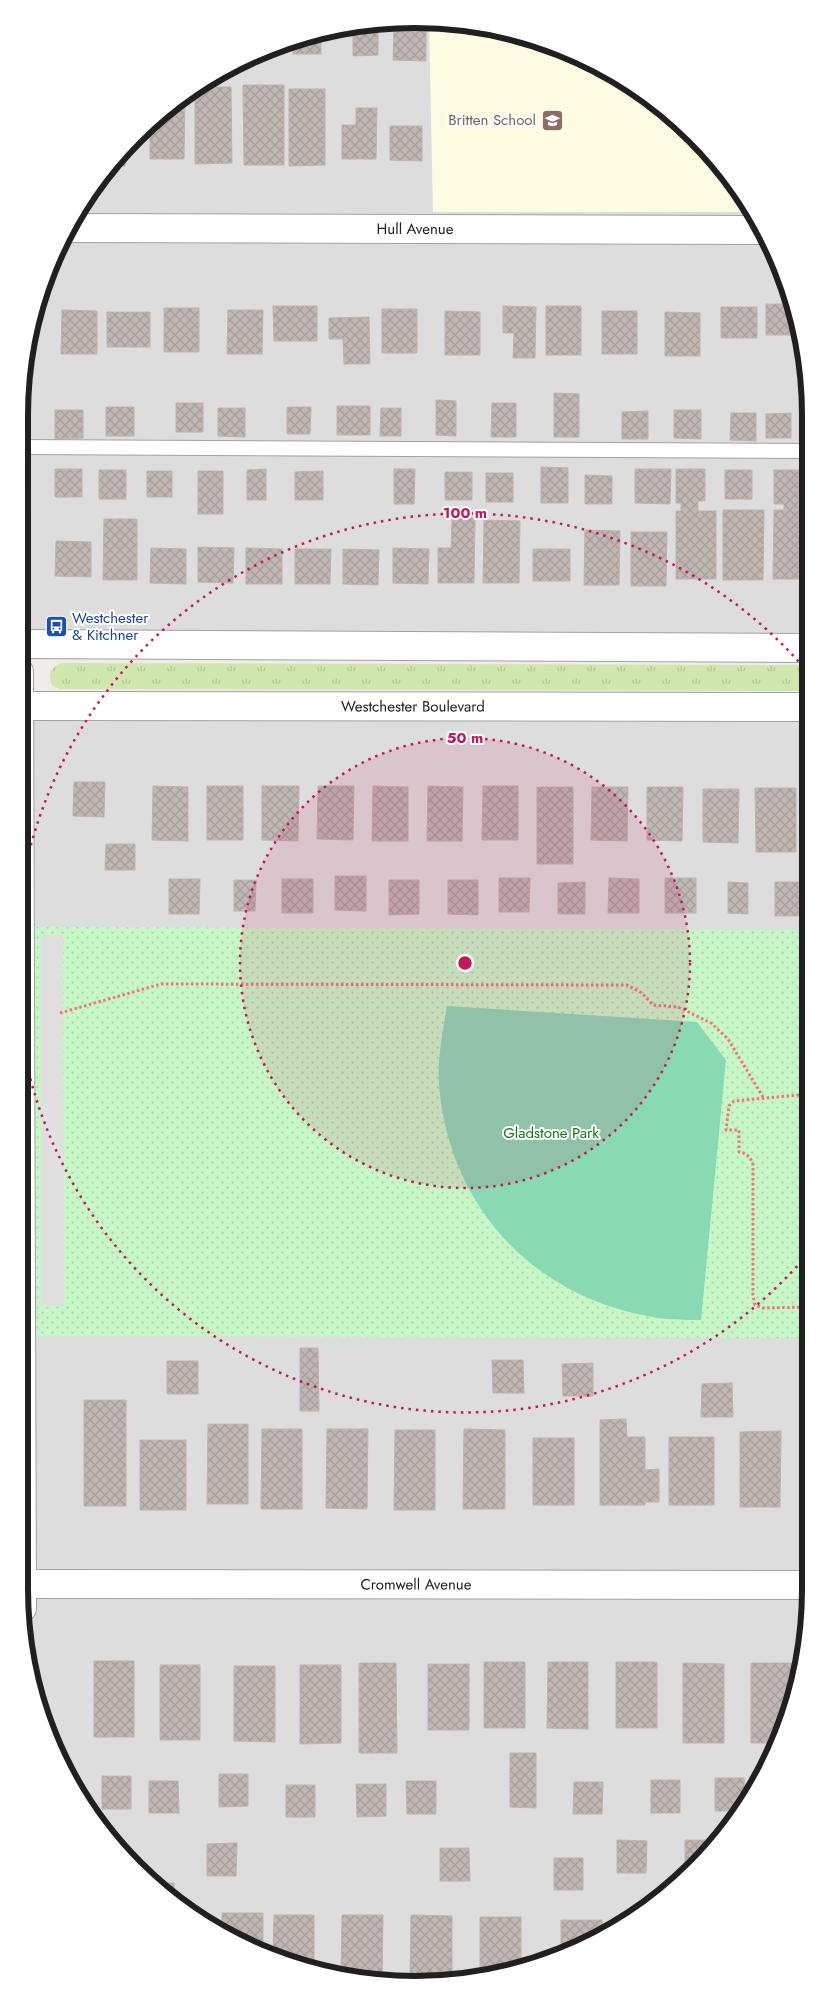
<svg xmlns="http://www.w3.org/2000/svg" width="829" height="2003" viewBox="0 0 829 2003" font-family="Jost,sans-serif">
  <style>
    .residential { fill: #dedddd }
    .education { fill: #fdfbe2 }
    .grass { fill: url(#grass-tufts) }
    .park { fill: url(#park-dots) }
    .pitch { fill: #89dab3 }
    .parking { fill: #e0e0e0 }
    .building { fill: url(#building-cross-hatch); stroke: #c1b2aa }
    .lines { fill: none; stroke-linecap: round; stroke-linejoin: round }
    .service-casing { stroke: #a1a1a1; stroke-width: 16 }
    .minor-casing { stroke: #a1a1a1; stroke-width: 30 }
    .tertiary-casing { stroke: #a1a1a1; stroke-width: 30 }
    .path { stroke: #f37675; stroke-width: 3; stroke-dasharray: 2.5 2.5; stroke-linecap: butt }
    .service { stroke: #fff; stroke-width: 14 }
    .minor { stroke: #fff; stroke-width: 28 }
    .tertiary { stroke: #fff; stroke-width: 28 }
    .ring { fill: none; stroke: #c2185b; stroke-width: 2.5; stroke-dasharray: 2.5 5 }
    .labels { text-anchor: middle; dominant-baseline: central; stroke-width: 4; stroke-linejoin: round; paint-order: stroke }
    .education-label { font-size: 15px; fill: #785e54; stroke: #fff; text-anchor: end }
    .street-label { font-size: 15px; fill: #202020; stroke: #fff }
    .transit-label { font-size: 15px; fill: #164399; stroke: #fff; text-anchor: start }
    .park-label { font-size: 15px; fill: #137a12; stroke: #fff }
    .rim { fill: none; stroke: #202020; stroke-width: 6 }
    .centre { fill: #c2185b; stroke: #fff; stroke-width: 2.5 }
    .ring-label { font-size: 15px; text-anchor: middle; font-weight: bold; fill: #c2185b; stroke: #fff; stroke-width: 4; stroke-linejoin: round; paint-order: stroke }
  </style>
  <defs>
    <pattern id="grass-tufts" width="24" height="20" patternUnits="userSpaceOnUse" patternTransform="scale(1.25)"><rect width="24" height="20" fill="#d0e7b0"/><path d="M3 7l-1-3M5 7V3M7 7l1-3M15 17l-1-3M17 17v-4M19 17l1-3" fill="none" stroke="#b2c697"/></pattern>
    <pattern id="park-dots" width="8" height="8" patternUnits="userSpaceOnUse" patternTransform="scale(1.25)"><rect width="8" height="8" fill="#c8f7c7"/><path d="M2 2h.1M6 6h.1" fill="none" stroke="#acd3ab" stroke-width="1.8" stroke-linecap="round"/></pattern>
    <pattern id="building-cross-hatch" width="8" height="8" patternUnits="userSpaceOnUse" patternTransform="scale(1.25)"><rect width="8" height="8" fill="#c0b7b3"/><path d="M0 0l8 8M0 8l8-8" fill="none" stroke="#a59d9a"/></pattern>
  </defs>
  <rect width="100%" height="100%" fill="#f0ece7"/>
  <!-- residential -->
  <path class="residential" d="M388,20l78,2 75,18 94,46 77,68 58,86 37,123 1,272 -789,-3v-217l21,-127 32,-71 45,-63 56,-53 66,-41 73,-28z
    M19,720l789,2 2,866 -21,127 -61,115 -94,88 -68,36 -74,23 -129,4 -75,-18 -71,-32 -100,-82 -45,-63 -32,-70 -21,-128z"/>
  <!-- education -->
  <path class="education" d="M457,22h9l75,18 94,46 77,68 39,58h-318l-4,-187 28,1z"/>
  <!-- grass -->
  <path class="grass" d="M60,663l748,2v26l-749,-2 -7,-4c-4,-11 -2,-16 8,-22z"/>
  <!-- park -->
  <path class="park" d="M29,927l779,3 2,408 -781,-2z"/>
  <!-- pitch -->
  <path class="pitch" d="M447,1006l250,16 29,38 -25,260c-16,0 -33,0 -49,-3 -120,-21 -203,-111 -213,-232 -2,-26 4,-54 8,-79z"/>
  <!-- parking -->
  <path class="parking" d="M41,935h22l1,371h-23z"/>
  <!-- building -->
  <path class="building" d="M358,25h20v30l-25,1v-30z
    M394,29h32v32l-33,-1z
    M321,31v23h-28v-15z
    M243,85h41v80h-40z
    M195,87h36l1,76 -37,1z
    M289,89h36v76l-36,1z
    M180,97h5l-1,62h-34v-34h11v-13z
    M356,108h21l-1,51h-34v-34h14z
    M390,126h32v35l-32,-1z
    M134,138l-1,15h-8v13h-17l9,-12z
    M766,304h23l10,31h-33z
    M273,306h44v35h-43z
    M503,306l33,1 -1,51h-22l1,-25h-11z
    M546,306h35v49h-35z
    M721,307h36v31h-36z
    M164,308h35v44h-35z
    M382,309h35v44h-35z
    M62,310l35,1v43h-36z
    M228,310h35l-1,44h-35z
    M445,311l35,1v43h-35z
    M602,311h35v43h-35z
    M107,312h43v35h-43z
    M665,312l35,1v43h-35z
    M369,317l1,47h-26l-1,-25h-14v-21z
    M554,393l25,1v43h-25z
    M436,400l20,1v35l-20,-1z
    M176,403h27v29h-27z
    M492,403h24v34h-25z
    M337,406h33v29h-33z
    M106,407h28v29h-28z
    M287,407h24l-1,27h-23z
    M218,408h27v29l-27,-1z
    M381,408h20v28h-21z
    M55,410h28v28l-28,1z
    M674,410h27v29l-27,-1z
    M648,411v28h-26v-27z
    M731,413h25v28l-26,-1z
    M791,413v25h-25v-24z
    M541,467l27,1v35h-27z
    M55,469h27v28h-27z
    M266,469v31h-19v-30z
    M394,469h21l-1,35h-20z
    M635,469h36l-1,35 -35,-1z
    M676,469h29v32h-7v10h18v68h-40v-68h5v-8h-5z
    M99,470h27v29h-27z
    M725,470h27v29h-27z
    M774,470h25v40h8v69h-34l1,-69h10v-6h-10z
    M147,471h25v26h-25z
    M198,471h25v43h-25z
    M323,471v29h-28v-28z
    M445,472h27v28h-27z
    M486,473h27v29h-27z
    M585,475l27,1v28h-27z
    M723,510h41l-1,70h-40z
    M452,518h23l-1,65h-36v-35h13z
    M104,519h33v61h-34z
    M484,520l36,1 -1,62h-36z
    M585,530l35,1 -1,54h-35z
    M631,532h36l-1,54h-35z
    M56,541l35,1v35l-36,-1z
    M198,547l36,1 -1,35 -35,-1z
    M151,548l35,1v35l-36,-1z
    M246,548l36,1v35h-36z
    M393,548l36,1 -1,35 -35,-1z
    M295,549h36l-1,35h-35z
    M343,549l36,1 -1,35 -35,-1z
    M533,549h37v32h-37z
    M74,782h31l-1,35 -31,-1z
    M153,786l35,1v54l-36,-1z
    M207,786h36v54h-36z
    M262,786h37l-1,55 -36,-1z
    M318,786h36l-1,54 -36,-1z
    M373,786l35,1v54h-36z
    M428,786l35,1 -1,54h-35z
    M483,786h35v54h-36z
    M537,787h36v77h-36z
    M592,787h36l-1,54 -36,-1z
    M647,787h36l-1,54 -35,-1z
    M755,788h41v64h-40z
    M703,789h36l-1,54 -35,-1z
    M106,844h29v26h-30z
    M335,876h31v35l-31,-1z
    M499,878h31l-1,34h-30z
    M609,878l30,1v34h-31z
    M665,878h31v35h-31z
    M169,879h31l-1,35h-30z
    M282,879h31v34h-31z
    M234,880h22l-1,31h-21z
    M389,880h30v34l-30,1z
    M448,880h30v35l-30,-1z
    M585,882v32h-27v-31z
    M728,882l20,1v31l-20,-1z
    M775,882h31v34h-31z
    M300,1348h18l1,63h-19z
    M492,1360h31l1,33h-31z
    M167,1361h31v33h-31z
    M593,1363v33h-30l-1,-32z
    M732,1383l1,34h-32l1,-33z
    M84,1400h42v106h-42z
    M806,1406h4v104h-3z
    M626,1419l1,18h18v33l14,-1v33h-14v3h-45v-85z
    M208,1424h40v80h-41z
    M262,1429h40v80h-41z
    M327,1429h41l-1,80 -41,-1z
    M464,1429l41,1v79h-42z
    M395,1430h40v80h-41z
    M781,1431l-1,76h-40v-75z
    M669,1437h45v68h-45z
    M533,1438h41v67h-41z
    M140,1440h46v70h-46z
    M94,1661h40v76h-40z
    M484,1662h41v66h-41z
    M548,1662h40v67l-41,-1z
    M616,1662h41v66h-41z
    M359,1663h37l1,90h-38z
    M683,1663l41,1v79h-41z
    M751,1663h42v31l-4,21 -14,28h-24z
    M428,1664h41v66h-41z
    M160,1665h40v75h-40z
    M300,1665h41v78l-41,1z
    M234,1666h41v76l-41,-1z
    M510,1753h26v55l-26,-1z
    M219,1774h29v32l-29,1z
    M102,1776h29v33h-29z
    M715,1778h29l1,21 -7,12h-23z
    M651,1780h29v33h-29z
    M149,1781h29l1,32h-30z
    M406,1781h30v33h-29z
    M574,1782h29l-1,32h-29z
    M356,1784h30v32l-29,1z
    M286,1785h29v32h-29z
    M617,1840l30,1 -1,32h-29z
    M685,1840h33l-33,30z
    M237,1843l-1,33h-29v-32z
    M440,1848h29l1,33h-30z
    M554,1858h29v32h-29z
    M158,1883h16v13z
    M222,1913h41v39l-41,-18z
    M274,1915h40v55l-26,-7 -15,-6z
    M342,1915h41l-1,65 -19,1 -22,-5z
    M411,1915l41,1v62l-42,1z
    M480,1917h41v51l-29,9h-12z
    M561,1920h41v15l-41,21z"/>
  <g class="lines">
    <defs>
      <path id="service" d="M19,447l788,4"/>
      <g id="minor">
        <path id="s1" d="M67,228l696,2"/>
        <path d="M19,672l3,936"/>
        <path id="s2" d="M22,1584l788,1"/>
      </g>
      <g id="tertiary">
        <path d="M19,644l789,4"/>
        <path id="s3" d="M19,706l789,1"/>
      </g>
    </defs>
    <!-- service casing -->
    <use href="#service" class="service-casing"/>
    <!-- minor casing -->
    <use href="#minor" class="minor-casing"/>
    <!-- tertiary casing -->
    <use href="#tertiary" class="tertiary-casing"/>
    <!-- path -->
    <path class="path" d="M60,1013l101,-29 466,1 15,8 11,12 25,2 33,16 17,16 35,58
      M809,1094l-75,7 -5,5 -3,24h13v22c8,1 11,5 14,12v131l2,10 8,3 46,-1"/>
    <!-- service -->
    <use href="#service" class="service"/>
    <!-- minor -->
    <use href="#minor" class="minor"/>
    <!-- tertiary -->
    <use href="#tertiary" class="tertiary"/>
  </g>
  <!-- distance rings -->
  <circle cx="465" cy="963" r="225" fill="#c2185b" fill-opacity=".12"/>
  <g class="ring">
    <circle cx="465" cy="963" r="225"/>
    <path d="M807 1255A450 450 0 0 1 19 1022M19 904A450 450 0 0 1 807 671"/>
  </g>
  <!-- icons -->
  <defs>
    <symbol id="school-square" viewBox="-11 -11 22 22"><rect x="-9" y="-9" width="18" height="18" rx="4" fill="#8d6e63" stroke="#fff"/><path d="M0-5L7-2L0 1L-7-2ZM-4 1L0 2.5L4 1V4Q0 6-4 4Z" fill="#fff"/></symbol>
    <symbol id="bus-square" viewBox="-11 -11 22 22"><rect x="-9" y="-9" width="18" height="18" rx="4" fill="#1a4fb4" stroke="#fff"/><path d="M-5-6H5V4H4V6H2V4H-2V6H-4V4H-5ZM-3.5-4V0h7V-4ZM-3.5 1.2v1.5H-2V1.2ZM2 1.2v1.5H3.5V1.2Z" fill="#fff"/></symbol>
  </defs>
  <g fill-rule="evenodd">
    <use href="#school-square" x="540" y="108" width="25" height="25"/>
    <use href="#bus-square" x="44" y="614" width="25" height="25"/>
  </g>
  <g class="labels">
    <!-- education labels -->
    <g class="education-label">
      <text x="536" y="120">Britten School</text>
    </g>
    <!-- street labels -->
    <g class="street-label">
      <text stroke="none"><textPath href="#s1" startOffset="348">Hull Avenue</textPath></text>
      <text stroke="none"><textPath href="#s3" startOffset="394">Westchester Boulevard</textPath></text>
      <text stroke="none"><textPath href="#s2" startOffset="394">Cromwell Avenue</textPath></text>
    </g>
    <!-- transit labels -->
    <g class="transit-label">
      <text x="72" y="618">Westchester<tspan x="72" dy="17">&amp; Kitchner</tspan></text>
    </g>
    <!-- park labels -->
    <g class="park-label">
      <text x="551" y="1133">Gladstone Park</text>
    </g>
  </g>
  <!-- crop -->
  <path d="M0 0H829V2003H0ZM415 28H415A387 387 0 0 1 802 415V1589A387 387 0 0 1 415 1976H415A387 387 0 0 1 28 1589V415A387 387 0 0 1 415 28Z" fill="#fff" fill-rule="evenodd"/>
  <path class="rim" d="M415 28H415A387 387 0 0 1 802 415V1589A387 387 0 0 1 415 1976H415A387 387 0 0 1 28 1589V415A387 387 0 0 1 415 28Z"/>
  <circle cx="465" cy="963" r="8" class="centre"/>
  <g class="ring-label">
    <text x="465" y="518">100 m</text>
    <text x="465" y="743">50 m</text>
  </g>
</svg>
